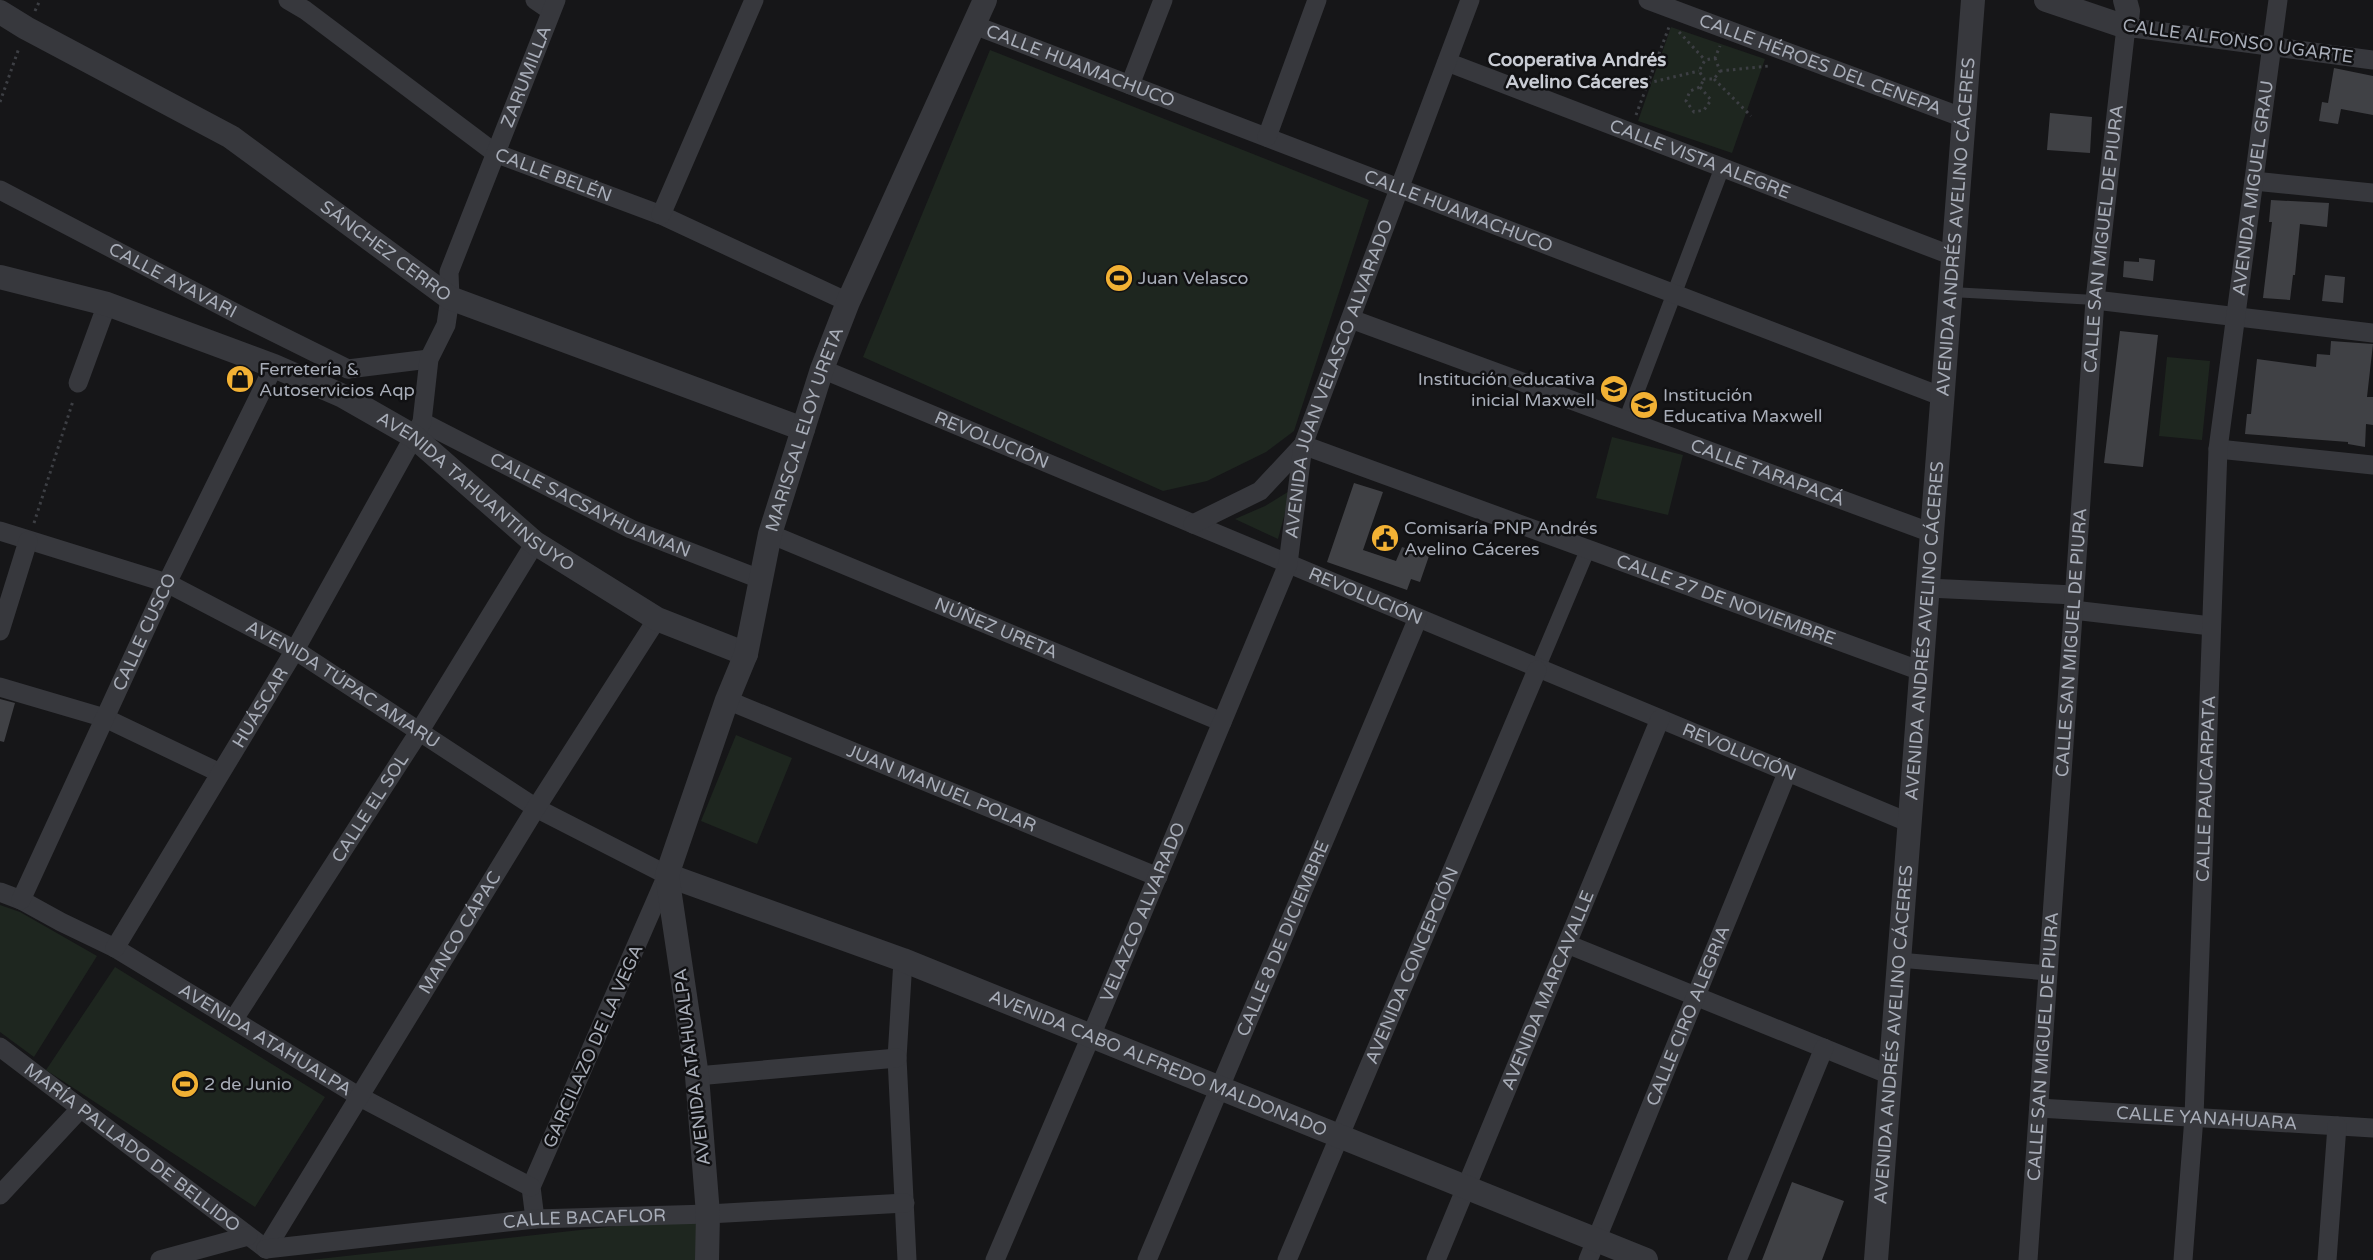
<svg xmlns="http://www.w3.org/2000/svg" width="2373" height="1260" viewBox="0 0 2373 1260" font-family="'Varela Round',sans-serif">
  <style>
    .green { fill: #1e261f }
    .building { fill: #404145 }
    .lines { fill: none; stroke-linecap: round; stroke-linejoin: round }
    .path { stroke: #3d3f44; stroke-width: 3; stroke-dasharray: 2.5 4; stroke-linecap: butt }
    .service { stroke: #37383d; stroke-width: 10 }
    .pedestrian { stroke: #37383d; stroke-width: 15 }
    .minor { stroke: #37383d; stroke-width: 19 }
    .tertiary { stroke: #37383d; stroke-width: 24 }
    .labels { text-anchor: middle; dominant-baseline: central; stroke-width: 5; stroke-linejoin: round; paint-order: stroke }
    .street-label { font-size: 18px; fill: #a8adb8; stroke: #111113 }
    .poi-label { font-size: 18px; fill: #a8adb8; stroke: #111113; text-anchor: start }
    .neighbourhood-label { font-size: 19px; font-weight: bold; fill: #c9ccd4; stroke: #111113 }
  </style>
  <rect width="100%" height="100%" fill="#161618"/>
  <!-- green -->
  <path class="green" d="M1671,27l94,32 -33,94 -94,-32z
    M990,50l379,150 -75,231 -28,21 -59,29 -44,10 -300,-134z
    M2167,357l43,4 -8,79 -43,-4z
    M1612,437l71,18 -15,60 -72,-17z
    M1291,490l-13,49 -43,-20 30,-13z
    M736,735l56,23 -35,86 -56,-23z
    M0,905l20,7 77,44 -63,101 -34,-25z
    M115,967l210,130 -70,110 -209,-137z
    M697,1217v43h-387z"/>
  <!-- building -->
  <path class="building" d="M2334,68l39,8v39l-32,-6 -3,15 -19,-3 3,-19 6,1z
    M2050,113l42,4 -2,36 -43,-3z
    M2271,200l58,3 -2,24 -27,-3 -5,51h-2l-3,25 -27,-2 9,-76h-3z
    M2139,258l16,2 -2,21 -30,-4 1,-16 15,1z
    M2325,275l20,2 -2,26 -21,-2z
    M2120,331l38,4 -15,132 -39,-4z
    M2331,341l42,3 -6,53h6v28l-7,-1 -1,23 -17,-3v-2l-103,-8 2,-20h4l6,-55 59,8 1,-13 13,1z
    M1354,483l29,9 -20,58 33,11 6,-14 27,9 -9,26 -9,-3 -4,11 -80,-28z
    M0,699l15,4 -11,39 -4,-1z
    M1792,1182l52,19 -22,59h-60z"/>
  <g class="lines">
    <!-- path -->
    <path class="path" d="M35,11l5,-11
      M1679,32l26,28
      M1715,58l5,13 -6,8h-10l-5,-8 6,-11 10,-2 5,-12
      M1720,71l49,-5
      M1714,79l37,37
      M1648,83l51,-12
      M1700,87l11,13 -7,10 -10,2 -8,-11 4,-10 10,-4 4,-8
      M0,102l19,-54
      M1636,115l33,-88
      M34,523l39,-122"/>
    <!-- service -->
    <path class="service" d="M1951,292l144,8"/>
    <!-- pedestrian -->
    <path class="pedestrian" d="M1626,420l96,-252
      M1537,670l51,-121
      M1899,960l149,13"/>
    <!-- minor -->
    <g class="minor">
      <path id="s1" d="M288,0l17,10 190,143 166,62 187,87"/>
      <path d="M535,0l16,11"/>
      <path id="s2" d="M1648,0l316,118"/>
      <path id="s3" d="M974,25l969,372"/>
      <path id="s4" d="M1447,62l506,194"/>
      <path d="M1130,85l33,-85"/>
      <path d="M1267,137l50,-137"/>
      <path d="M2254,181l119,12"/>
      <path id="s5" d="M0,190l243,127 105,52"/>
      <path d="M661,215l93,-215"/>
      <path d="M2095,300l278,33"/>
      <path id="s6" d="M1351,319l581,214"/>
      <path d="M348,369l81,-10"/>
      <path id="s7" d="M822,369l1088,454"/>
      <path d="M78,383l29,-79"/>
      <path id="s8" d="M422,422l209,107 131,51"/>
      <path d="M2218,449l155,16"/>
      <path id="s9" d="M1193,524l67,-33 43,-46 618,226"/>
      <path id="s10" d="M0,531l167,52 128,67 241,158 131,67 -136,312 4,32"/>
      <path id="s11" d="M770,534l452,188"/>
      <path d="M1928,588l146,7"/>
      <path d="M2073,610l138,16"/>
      <path d="M0,631l28,-90"/>
      <path d="M0,687l105,31 115,55"/>
      <path id="s12" d="M727,700l431,177"/>
      <path id="s13" d="M0,892l21,8 40,22 54,26 245,149 171,90"/>
      <path id="s14" d="M21,900l146,-317 107,-217"/>
      <path d="M1567,944l323,131"/>
      <path id="s15" d="M115,948l180,-298 127,-228 7,-63 17,-34 4,-27 -1,-26 107,-272"/>
      <path d="M903,960l-6,98 10,202"/>
      <path id="s16" d="M234,1019l185,-287 116,-189"/>
      <path id="s17" d="M0,1047l266,202"/>
      <path d="M697,1076l200,-18"/>
      <path id="s18" d="M2039,1108l334,20"/>
      <path d="M0,1195l81,-87"/>
      <path id="s19" d="M266,1249l270,-441 121,-189"/>
      <path id="s20" d="M266,1249l269,-30 173,-5 197,-11"/>
      <path d="M160,1260l88,-24"/>
      <path id="s21" d="M995,1260l96,-224 197,-472 15,-119 167,-445"/>
      <path id="s22" d="M1147,1260l271,-642"/>
      <path id="s23" d="M1287,1260l250,-590"/>
      <path id="s24" d="M1436,1260l224,-541"/>
      <path id="s25" d="M1588,1260l199,-487"/>
      <path d="M1737,1260l87,-212"/>
      <path id="s26" d="M2028,1260l67,-960 31,-273 247,33"/>
      <path id="s27" d="M2183,1260l11,-143 24,-668 60,-449"/>
      <path d="M2327,1260l10,-134"/>
    </g>
    <!-- tertiary -->
    <g class="tertiary">
      <path d="M2046,0l80,27 2,-16 -3,-11"/>
      <path id="s28" d="M0,12l26,16 205,109 219,161 353,131"/>
      <path id="s29" d="M0,277l107,27 167,62 69,30 70,40 122,107 122,76 89,35"/>
      <path id="s30" d="M667,875l236,85 743,300"/>
      <path id="s31" d="M707,1260l1,-46 -11,-138 -30,-201 60,-175 19,-46 24,-120 52,-165 26,-67 137,-302"/>
      <path id="s32" d="M1876,1260l97,-1260"/>
    </g>
  </g>
  <!-- icons -->
  <defs>
    <symbol id="stadium-disc" viewBox="-11 -11 22 22"><circle r="9.5" fill="#f2b134" stroke="#111113"/><path d="M0-5a6.5 5 0 1 0 0 10a6.5 5 0 1 0 0-10ZM-3.5-1.8h7v3.6h-7Z" fill="#111"/></symbol>
    <symbol id="shop-disc" viewBox="-11 -11 22 22"><circle r="9.5" fill="#f2b134" stroke="#111113"/><path d="M-5-2.5h2.3a2.7 3.5 0 0 1 5.4 0H5L5.5 6h-11ZM-1.5-2.5h3a1.5 2.3 0 0 0-3 0Z" fill="#111"/></symbol>
    <symbol id="school-disc" viewBox="-11 -11 22 22"><circle r="9.5" fill="#f2b134" stroke="#111113"/><path d="M0-5L7-2L0 1L-7-2ZM-4 1L0 2.5L4 1V4Q0 6-4 4Z" fill="#111"/></symbol>
    <symbol id="civic-disc" viewBox="-11 -11 22 22"><circle r="9.5" fill="#f2b134" stroke="#111113"/><path d="M-.6-6.5H3V-4.5H.6V-3L4-1V1h2V6H-6V1h2V-1L-.6-3ZM-1.2 2.5V6h2.4V2.5Z" fill="#111"/></symbol>
  </defs>
  <g fill-rule="evenodd">
    <use href="#stadium-disc" x="1103" y="262" width="32" height="32"/>
    <use href="#shop-disc" x="224" y="363" width="32" height="32"/>
    <use href="#school-disc" x="1598" y="373" width="32" height="32"/>
    <use href="#school-disc" x="1628" y="389" width="32" height="32"/>
    <use href="#civic-disc" x="1369" y="522" width="32" height="32"/>
    <use href="#stadium-disc" x="169" y="1068" width="32" height="32"/>
  </g>
  <g class="labels">
    <!-- street labels -->
    <g class="street-label">
      <text transform="translate(2238 41) rotate(8)">CALLE ALFONSO UGARTE</text>
      <text stroke="none"><textPath href="#s2" startOffset="184">CALLE HÉROES DEL CENEPA</textPath></text>
      <text stroke="none"><textPath href="#s3" startOffset="114">CALLE HUAMACHUCO</textPath></text>
      <text stroke="none"><textPath href="#s15" startOffset="974">ZARUMILLA</textPath></text>
      <text stroke="none"><textPath href="#s4" startOffset="271">CALLE VISTA ALEGRE</textPath></text>
      <text stroke="none"><textPath href="#s1" startOffset="320">CALLE BELÉN</textPath></text>
      <text stroke="none"><textPath href="#s27" startOffset="1075">AVENIDA MIGUEL GRAU</textPath></text>
      <text stroke="none"><textPath href="#s3" startOffset="519">CALLE HUAMACHUCO</textPath></text>
      <text stroke="none"><textPath href="#s32" startOffset="1036">AVENIDA ANDRÉS AVELINO CÁCERES</textPath></text>
      <text stroke="none"><textPath href="#s26" startOffset="1024">CALLE SAN MIGUEL DE PIURA</textPath></text>
      <text stroke="none"><textPath href="#s28" startOffset="455">SÁNCHEZ CERRO</textPath></text>
      <text stroke="none"><textPath href="#s5" startOffset="195">CALLE AYAVARI</textPath></text>
      <text stroke="none"><textPath href="#s21" startOffset="948">AVENIDA JUAN VELASCO ALVARADO</textPath></text>
      <text stroke="none"><textPath href="#s31" startOffset="855">MARISCAL ELOY URETA</textPath></text>
      <text stroke="none"><textPath href="#s7" startOffset="184">REVOLUCIÓN</textPath></text>
      <text stroke="none"><textPath href="#s6" startOffset="444">CALLE TARAPACÁ</textPath></text>
      <text stroke="none"><textPath href="#s29" startOffset="528">AVENIDA TAHUANTINSUYO</textPath></text>
      <text stroke="none"><textPath href="#s8" startOffset="188">CALLE SACSAYHUAMAN</textPath></text>
      <text stroke="none"><textPath href="#s7" startOffset="589">REVOLUCIÓN</textPath></text>
      <text stroke="none"><textPath href="#s9" startOffset="588">CALLE 27 DE NOVIEMBRE</textPath></text>
      <text stroke="none"><textPath href="#s11" startOffset="245">NÚÑEZ URETA</textPath></text>
      <text stroke="none"><textPath href="#s32" startOffset="631">AVENIDA ANDRÉS AVELINO CÁCERES</textPath></text>
      <text stroke="none"><textPath href="#s14" startOffset="295">CALLE CUSCO</textPath></text>
      <text stroke="none"><textPath href="#s26" startOffset="619">CALLE SAN MIGUEL DE PIURA</textPath></text>
      <text stroke="none"><textPath href="#s10" startOffset="378">AVENIDA TÚPAC AMARU</textPath></text>
      <text stroke="none"><textPath href="#s15" startOffset="281">HUÁSCAR</textPath></text>
      <text stroke="none"><textPath href="#s7" startOffset="994">REVOLUCIÓN</textPath></text>
      <text stroke="none"><textPath href="#s12" startOffset="232">JUAN MANUEL POLAR</textPath></text>
      <text stroke="none"><textPath href="#s27" startOffset="472">CALLE PAUCARPATA</textPath></text>
      <text stroke="none"><textPath href="#s16" startOffset="251">CALLE EL SOL</textPath></text>
      <text stroke="none"><textPath href="#s21" startOffset="378">VELAZCO ALVARADO</textPath></text>
      <text stroke="none"><textPath href="#s19" startOffset="371">MANCO CÁPAC</textPath></text>
      <text stroke="none"><textPath href="#s22" startOffset="349">CALLE 8 DE DICIEMBRE</textPath></text>
      <text stroke="none"><textPath href="#s23" startOffset="320">AVENIDA CONCEPCIÓN</textPath></text>
      <text stroke="none"><textPath href="#s24" startOffset="292">AVENIDA MARCAVALLE</textPath></text>
      <text stroke="none"><textPath href="#s25" startOffset="264">CALLE CIRO ALEGRIA</textPath></text>
      <text stroke="none"><textPath href="#s32" startOffset="226">AVENIDA ANDRÉS AVELINO CÁCERES</textPath></text>
      <text stroke="none"><textPath href="#s13" startOffset="304">AVENIDA ATAHUALPA</textPath></text>
      <text transform="translate(593 1046) rotate(-66)">GARCILAZO DE LA VEGA</text>
      <text stroke="none"><textPath href="#s26" startOffset="214">CALLE SAN MIGUEL DE PIURA</textPath></text>
      <text stroke="none"><textPath href="#s30" startOffset="526">AVENIDA CABO ALFREDO MALDONADO</textPath></text>
      <text transform="translate(692 1067) rotate(-97)">AVENIDA ATAHUALPA</text>
      <text stroke="none"><textPath href="#s18" startOffset="168">CALLE YANAHUARA</textPath></text>
      <text stroke="none"><textPath href="#s17" startOffset="166">MARÍA PALLADO DE BELLIDO</textPath></text>
      <text stroke="none"><textPath href="#s20" startOffset="320">CALLE BACAFLOR</textPath></text>
    </g>
    <!-- poi labels -->
    <g class="poi-label">
      <text x="1138" y="278">Juan Velasco</text>
      <text x="259" y="369">Ferretería &amp;<tspan x="259" dy="21">Autoservicios Aqp</tspan></text>
      <text x="1595" y="379" text-anchor="end">Institución educativa<tspan x="1595" dy="21">inicial Maxwell</tspan></text>
      <text x="1663" y="395">Institución<tspan x="1663" dy="21">Educativa Maxwell</tspan></text>
      <text x="1404" y="528">Comisaría PNP Andrés<tspan x="1404" dy="21">Avelino Cáceres</tspan></text>
      <text x="204" y="1084">2 de Junio</text>
    </g>
    <!-- neighbourhood labels -->
    <g class="neighbourhood-label">
      <text x="1577" y="60">Cooperativa Andrés<tspan x="1577" dy="22">Avelino Cáceres</tspan></text>
    </g>
  </g>
</svg>
